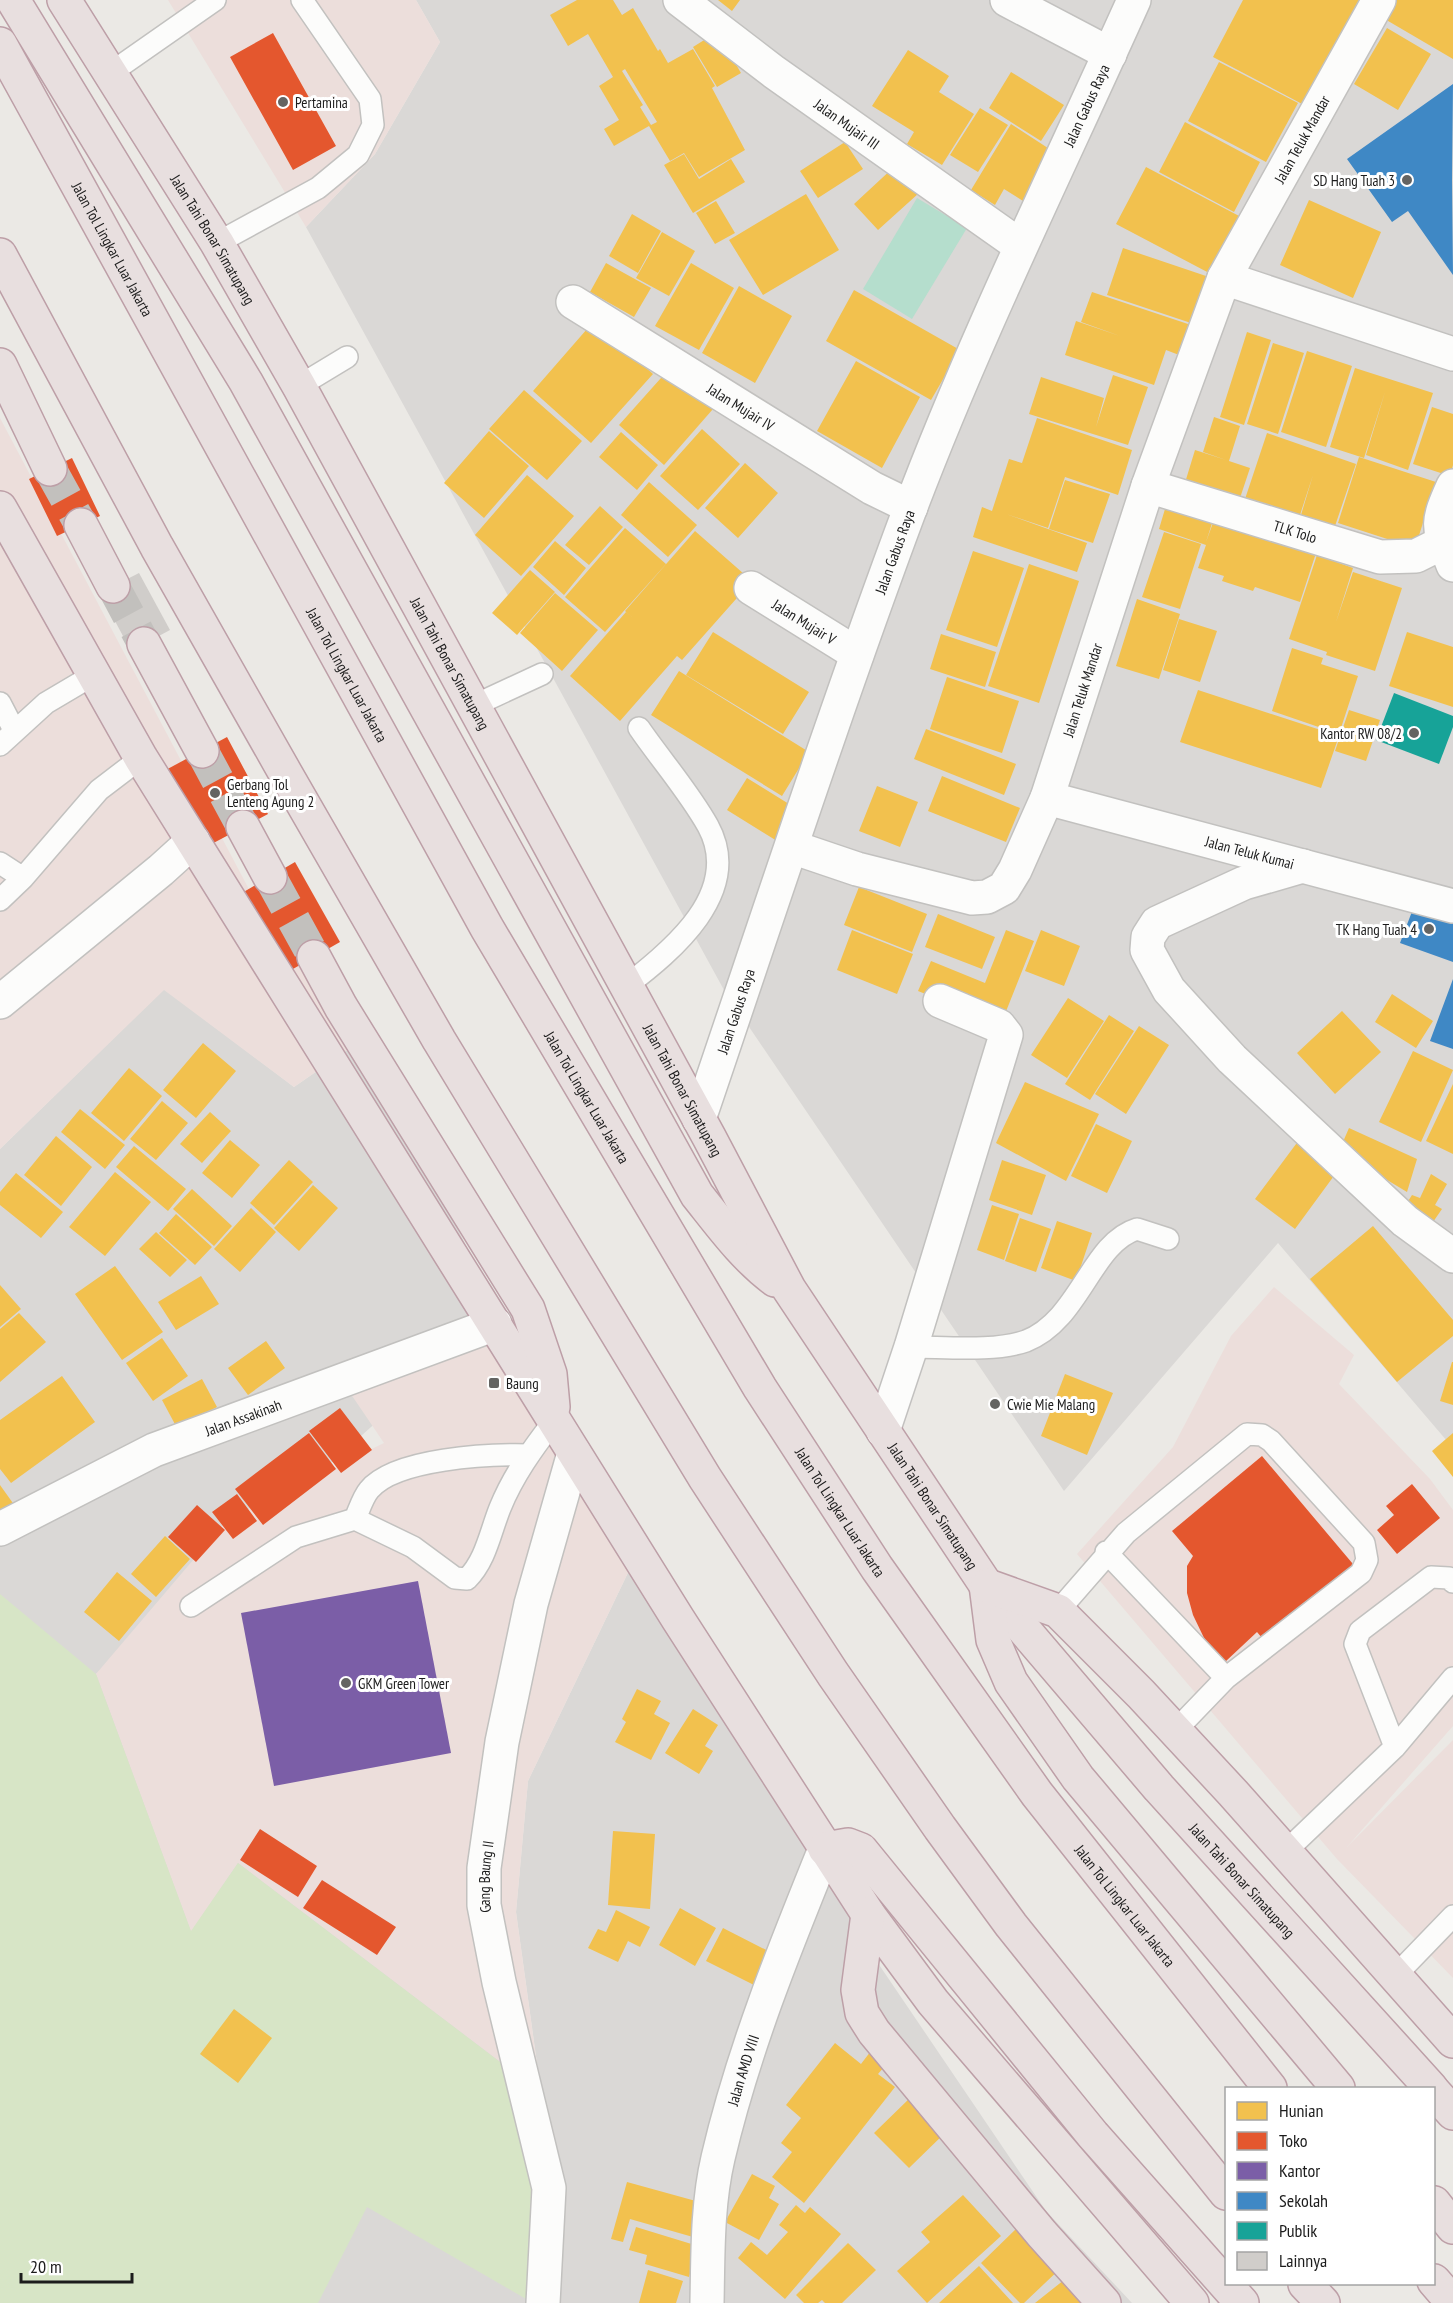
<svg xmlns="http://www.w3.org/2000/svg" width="1453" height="2303" viewBox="0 0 1453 2303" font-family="'PT Sans Narrow',sans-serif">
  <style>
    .residential { fill: #dad8d6 }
    .commercial { fill: #ecdedb }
    .grass { fill: #d7e5c6 }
    .pitch { fill: #b5decd }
    .homes { fill: #f2c14e; fill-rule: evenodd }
    .shops { fill: #e4572e }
    .offices { fill: #7b5ea7 }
    .schools { fill: #3f88c5 }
    .public { fill: #17a398 }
    .building { fill: #d0cdca }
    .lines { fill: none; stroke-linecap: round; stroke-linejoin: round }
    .highway-tunnel { stroke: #c2c0bd; stroke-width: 33; stroke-dasharray: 33 16; stroke-linecap: butt }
    .lane-casing { stroke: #c2c1bf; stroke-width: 24 }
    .street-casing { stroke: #c2c1bf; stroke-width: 36 }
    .highway-casing { stroke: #bd9fa7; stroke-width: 36 }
    .lane { stroke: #fcfcfb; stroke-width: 21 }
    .street { stroke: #fcfcfb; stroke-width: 33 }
    .highway { stroke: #e8dfdf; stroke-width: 33 }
    .poi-dot { fill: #646462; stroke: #fff; stroke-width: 2 }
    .labels { text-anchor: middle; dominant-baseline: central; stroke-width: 6; stroke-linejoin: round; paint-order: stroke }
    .poi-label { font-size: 15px; fill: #1c1c1c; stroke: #fff; text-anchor: start }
    .street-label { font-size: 15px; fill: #1c1c1c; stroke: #fff }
  </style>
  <rect width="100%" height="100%" fill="#ebe9e5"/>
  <!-- residential -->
  <path class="residential" d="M416,0h1037v1448l-175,-205 -214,248 -340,-501 -418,-763 69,-73 65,-112z
    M164,989l130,98 72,-50 132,276 -402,361 445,418 -25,-180 12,-131 108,-225 229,388 181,267 86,92h-1132v-1154z"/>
  <!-- commercial -->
  <path class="commercial" d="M168,0h248l24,42 -65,112 -69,73z
    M0,418l261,494 105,125 -72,50 -130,-97 -164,159z
    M1274,1287l80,68 -15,29 91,95 23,31v216l-106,121 106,-107v238l-116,-119 -260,-305 96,-107 58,-111z
    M498,1313l138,243 -108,225 -12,131 25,181 -303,-230 -47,69 -95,-258 132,-155 156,-76 -46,-68z"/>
  <!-- grass -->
  <path class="grass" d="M0,1594l96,80 95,257 47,-68 303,230 -8,210 -166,-96 -49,96h-318z"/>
  <!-- pitch -->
  <path class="pitch" d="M917,198l50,30 -55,91 -49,-30z"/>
  <!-- homes -->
  <path class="homes" d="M577,0h36l9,15 11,-7 25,43 2,-2 8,14 25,-14 22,37 -3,2 33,62 -46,27 -15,-24 -14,8 -21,-35 -35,20 -10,-17 15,-9 -20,-34 14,-9 -25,-43 -20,12 -18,-31zM625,69l32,53 -6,3 -11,-18 3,-2 -21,-34z
    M718,0h22l-8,11z
    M1243,0h121l-60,105 -91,-48z
    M1394,0h59v59l-70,-41z
    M1387,28l44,26 -33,56 -44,-26z
    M717,32l24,41 -24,14 -24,-40z
    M908,50l41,26 -10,16 35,22 -32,51 -35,-21 7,-12 -42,-26z
    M1219,62l79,41 -32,59 -78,-41z
    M1011,72l53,33 -23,36 -52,-33z
    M980,108l28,17 -30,47 -28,-17z
    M1185,122l75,40 -26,50 -75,-40z
    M1011,124l43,28 -31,49 -19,-12 -9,16 -24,-15z
    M845,142l18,27 -45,29 -18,-27z
    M684,154l15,25 32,-20 14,23 -52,31 -29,-48z
    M895,166l24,27 -41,37 -24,-26z
    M1146,167l95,50 -30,57 -95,-50z
    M806,194l33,56 -76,45 -34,-55z
    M1309,200l72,32 -28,66 -73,-33z
    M716,201l19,32 -20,11 -19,-31z
    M632,214l29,17 -23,42 -29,-17z
    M662,232l33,19 -26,45 -33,-18z
    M1123,248l86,29 -15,47 -87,-29z
    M606,263l45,25 -17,29 -44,-25z
    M691,263l43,25 -35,62 -44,-24z
    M739,286l53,30 -37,67 -53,-30z
    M854,290l106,60 -29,50 -105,-59z
    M1092,292l105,35 -10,31 -21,-8 -12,35 -89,-30 11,-34 44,15 -39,-14z
    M594,321l59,53 -62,69 -58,-52z
    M1247,332l24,8 -27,85 -24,-8z
    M1273,343l31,10 -26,81 -31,-10z
    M1307,351l45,15 -26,81 -45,-15z
    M856,361l64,36 -38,71 -65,-37z
    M1355,368l78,25 -25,77 -42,-15 19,-63 -21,66 -34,-11z
    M669,369l44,40 -49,56 -45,-40z
    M1113,375l35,12 -20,58 -99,-31 12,-37 63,21 -8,29z
    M524,390l58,51 -35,39 -58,-51z
    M1432,407l21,7v51l-3,11 -37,-12z
    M1214,417l26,9 -11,35 21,7 -12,36 -54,-18 11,-36 31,10 -23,-8z
    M1037,418l95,32 -14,45 -53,-18 -17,51 -42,-14 81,29 -10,29 -104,-35 9,-30 10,4 17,-52 13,4z
    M702,429l38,35 -42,46 -38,-34z
    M489,431l40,35 -45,52 -40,-35z
    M621,432l37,33 -21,25 -38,-33z
    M1267,433l89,31 -21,62 -34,-11 12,-40 -14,43 -56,-13z
    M1359,457l77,25 -21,66 -77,-25z
    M745,463l33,30 -40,45 -33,-30z
    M527,475l47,41 -53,60 -46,-41z
    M1065,480l45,14 -17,49 -44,-14z
    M649,482l48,43 -29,32 -47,-42z
    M1168,499l47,15 -9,28 8,-22 103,30 -17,52 -45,-15 -2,4 -31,-10 2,-5 -26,-8 8,-23 -47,-16z
    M600,506l23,21 -34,38 -24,-20z
    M625,528l41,36 -61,68 -40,-35z
    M695,531l57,50 -70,79 -5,-4 -57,65 -50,-45 56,-64 8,7 -9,-8z
    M1164,532l37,12 -21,65 -38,-12z
    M555,541l31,27 -22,27 -31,-28z
    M973,551l51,17 -27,79 -51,-17z
    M1317,555l36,13 -17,54 17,-50 49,16 -27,83 -49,-16 1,-3 -38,-13z
    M1029,564l50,17 -40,122 -51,-17z
    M530,570l25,22 -38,43 -25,-22z
    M555,593l43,37 -36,41 -42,-38z
    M1137,599l43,15 -21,65 -43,-13z
    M1179,619l38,12 -17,51 -37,-12z
    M713,632l96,60 -26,42 -97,-59z
    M1407,632l46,15v60l-64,-21z
    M941,634l55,18 -11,35 -55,-18z
    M1292,648l31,10 -2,6 37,12 -19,58 -67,-23z
    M679,671l130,81 -27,44 -131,-81z
    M947,677l72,24 -17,52 -72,-24z
    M1198,690l141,46 -18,52 -141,-46z
    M1349,710l31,10 -14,41 -31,-10z
    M926,729l90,35 -12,31 -90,-36z
    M942,776l78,32 -14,34 -78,-31z
    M747,778l50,31 -20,32 -50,-31z
    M877,786l41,16 -18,45 -41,-16z
    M859,887l68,27 -15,38 -68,-27z
    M938,914l57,23 -13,32 -57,-22z
    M852,930l61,24 -16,40 -60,-24z
    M1006,930l28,11 -33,83 -83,-33 13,-30 54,22z
    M1041,930l39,16 -16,40 -39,-15z
    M1392,994l41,27 -17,27 -41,-26z
    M1068,998l36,23 -37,57 -36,-23z
    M1342,1011l39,41 -46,42 -38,-41z
    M1109,1015l25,16 -44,69 -25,-16z
    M1139,1026l30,19 -43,69 -31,-20z
    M203,1043l33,28 -40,47 -33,-28z
    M1413,1051l40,19 -32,72 -42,-20z
    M129,1068l33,28 -38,45 -33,-28z
    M1025,1082l74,32 -33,67 -70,-38z
    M1453,1084v70l-27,-13z
    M162,1101l26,22 -32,37 -26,-21z
    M80,1109l45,36 -20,24 -44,-37z
    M210,1112l21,19 -29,32 -22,-19z
    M1096,1124l36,17 -25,52 -36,-17z
    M1349,1128l68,31 -10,33 -68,-41z
    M56,1136l36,31 -31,39 -37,-31z
    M230,1140l30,25 -28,33 -30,-25z
    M1299,1140l40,29 -44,60 -40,-30z
    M134,1146l52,43 -18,22 -52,-44z
    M289,1160l24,22 -39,43 -24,-22z
    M1002,1160l44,15 -14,40 -43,-15z
    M115,1172l36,30 -46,54 -36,-29z
    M16,1173l47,39 -22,26 -41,-33v-13z
    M1431,1174l16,10 -12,21 7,4 -9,13 -28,-16 7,-11 8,3z
    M313,1185l25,23 -39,43 -25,-23z
    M192,1189l40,37 -18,20 -41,-37z
    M992,1205l27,9 -15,46 -27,-10z
    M251,1208l25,24 -36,40 -26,-23z
    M176,1214l36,33 -17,18 -36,-32z
    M1020,1218l31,11 -15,43 -31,-11z
    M1057,1221l35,12 -16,48 -35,-13z
    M1373,1226l80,94v16l-56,46 -87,-103z
    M156,1232l31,28 -17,17 -31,-28z
    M115,1266l48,66 -41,28 -47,-66z
    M201,1276l18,28 -43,26 -18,-28z
    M0,1285l21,24 -21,18z
    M19,1313l27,29 -46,40v-53z
    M162,1338l26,38 -35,25 -27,-38z
    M266,1341l19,27 -37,27 -20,-27z
    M1452,1362h1v43l-13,-4z
    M1065,1374l48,19 -26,62 -46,-19z
    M62,1376l33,46 -84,61 -11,-14v-49z
    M202,1379l15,28 -40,21 -15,-28z
    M1453,1433v44l-21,-26z
    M0,1485l15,21 -15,10z
    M165,1536l25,23 -34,38 -25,-23z
    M117,1572l35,29 -33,40 -35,-29z
    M637,1689l24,12 -7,13 16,9 -19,37 -36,-18 11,-20 -4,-3z
    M693,1709l25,16 -13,21 8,5 -14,23 -34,-21z
    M613,1831l42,3 -5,75 -42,-4z
    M680,1908l36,20 -21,38 -36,-21z
    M616,1910l34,17 -10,20 -12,-6 -10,21 -30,-14 10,-19 8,3z
    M723,1928l53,27 -16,33 -54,-27z
    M234,2009l38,29 -34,45 -38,-29z
    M835,2043l26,21 13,-17 16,13 -12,14 17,13 -91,116 -32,-26 20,-25 -11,-9 20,-25 -15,-13z
    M913,2095l35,35 -39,38 -35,-35z
    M752,2174l23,12 -6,12 10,6 -20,36 -34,-18z
    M627,2182l76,21 -10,34 -63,-18 -7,23 -12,-3z
    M963,2195l38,41 -74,67 -30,-32 33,-29 -9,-10z
    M796,2205l9,8 5,-6 31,27 -56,65 -47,-41 13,-16 16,13 21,-23 -9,-7z
    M1023,2222l41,43 -40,38h-4l-39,-40z
    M636,2227l62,19 -9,31 -44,-13 2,-9 -18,-5z
    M848,2243l28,27 -34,33h-17l-3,-3 -4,3h-14l-8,-8z
    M979,2266l34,37h-74z
    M648,2270l35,11 -7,22h-37z
    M1064,2280l19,23h-48z"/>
  <!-- shops -->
  <path class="shops" d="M273,33l63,113 -43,24 -63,-113z
    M72,458l28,58 -43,20 -28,-57z
    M227,737l41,77 -64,34 -42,-76z
    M295,862l45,80 -61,35 -44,-80z
    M340,1408l32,42 -31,23 -32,-42z
    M309,1433l27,36 -73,56 -28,-36z
    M1262,1456l96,114 -90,75 -11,-13 -32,30 -20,-22 -12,-25 -6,-22v-27l6,-10 -21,-25z
    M1412,1484l28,34 -43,36 -20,-24 17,-15 -8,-9z
    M237,1494l20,27 -24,18 -21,-27z
    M197,1505l28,25 -29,32 -28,-25z
    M260,1829l57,37 -19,31 -58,-37z
    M322,1880l74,47 -19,28 -74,-47z"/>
  <!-- offices -->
  <path class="offices" d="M418,1581l33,172 -177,33 -33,-173z"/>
  <!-- schools -->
  <path class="schools" d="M1453,84l-1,96 1,95 -45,-64 -16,11 -45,-63z
    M1416,901l37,13v48l-53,-19z
    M1453,979v70l-23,-8z"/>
  <!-- public -->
  <path class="public" d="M1394,693l59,23v11l-14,37 -63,-24z"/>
  <!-- building -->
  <path class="building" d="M139,573l31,57 -39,21 -31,-58z"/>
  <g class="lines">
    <!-- highway-tunnel -->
    <path class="highway-tunnel" d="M50,469l31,56
      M113,586l31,58
      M202,751l41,76
      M270,877l44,80"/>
    <defs>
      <path id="lane" d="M109,74l106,-74
        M217,243l101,-55 40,-33 15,-30 -3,-26 -68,-99
        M299,386l48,-29
        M0,703l14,27
        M473,706l69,-32
        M0,745l46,-42 49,-29
        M0,863l23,15 76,-88 42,-32
        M0,900l23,-22
        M626,986c46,-35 118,-94 82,-160 -19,-34 -47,-66 -69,-98
        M911,1347c34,0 84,5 115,-6 54,-21 65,-98 111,-112l31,10
        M355,1519c4,-9 8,-22 14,-29 26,-32 121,-36 159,-35
        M191,1606l105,-69 59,-18 58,28 42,31 12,1c19,-19 23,-46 33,-71 13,-32 33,-60 54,-87
        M1058,1611l68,-78 121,-99 15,1 9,6 93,102 3,17 -6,13 -135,105 -120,-126
        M1174,1732l52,-54
        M1395,1747l-40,-103 5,-13 71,-54 18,1 4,4
        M1285,1852l110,-105 58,-69
        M1395,1976l58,-60"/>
      <g id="street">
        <path id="s1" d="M680,0l94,72 245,173"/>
        <path d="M1007,0l103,54"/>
        <path d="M1224,278l229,76"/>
        <path id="s2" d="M573,302l299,186 39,19"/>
        <path id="s3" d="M1148,486l232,71 36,-1 28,-14"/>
        <path d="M1453,486c-18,40 -15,40 0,79"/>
        <path id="s4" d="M751,588l106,66"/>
        <path id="s5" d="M1047,798l406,108"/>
        <path id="s6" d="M792,847l65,22 115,29 15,-1 17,-9 11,-18 32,-72 101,-312 76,-208 155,-278"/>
        <path d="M1303,866l-59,17 -87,40 -9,14 -1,13 22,40 63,69 173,162 48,35"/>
        <path d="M0,1002l161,-132 32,-29"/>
        <path id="s7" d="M699,1119c69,-203 136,-409 211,-610 66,-174 148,-340 224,-509"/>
        <path d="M883,1431l28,-84 95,-312 -7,-9 -59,-25"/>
        <path id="s8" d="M0,1529l154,-79 341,-126"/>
        <path id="s9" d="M543,2303l6,-115 -50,-206 -15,-77v-37l18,-126 29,-138 43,-151"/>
        <path id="s10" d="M707,2303c1,-48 0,-98 11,-145 25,-107 66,-208 107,-309"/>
      </g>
      <g id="highway">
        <path d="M13,0l233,382 451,813c24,30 47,62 78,85"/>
        <path id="s11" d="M64,0l153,243 82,143 410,751 80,152 197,296 173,203 272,300"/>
        <path id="s12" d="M0,44l487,884 273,460 117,180 160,226 233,294"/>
        <path d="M0,255l157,292 126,222 156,271 266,438 128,196 107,154 71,97 215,268"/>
        <path d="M0,365l50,104"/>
        <path d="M0,508l141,250 537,861 190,295 65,88 259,301"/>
        <path d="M81,525l32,61"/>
        <path d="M144,644l58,107"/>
        <path d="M243,827l27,50"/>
        <path d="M314,957l27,50 187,302 22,65 3,33"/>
        <path d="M986,1585l7,55 18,42 67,96 260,310"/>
        <path d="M988,1586l70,25 83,83 92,99 220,248"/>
        <path d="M825,1849l23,-4 13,5 232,285 149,168"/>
        <path d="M868,1914l-10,76 4,23 12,19 168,202 62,69"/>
        <path d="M1434,2092l19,21"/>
        <path d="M1434,2203l19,24"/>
        <path d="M1434,2281l19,22"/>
        <path d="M1305,2284l18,19"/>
      </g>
    </defs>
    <!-- lane casing -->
    <use href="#lane" class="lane-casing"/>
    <!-- street casing -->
    <use href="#street" class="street-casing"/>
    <!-- highway casing -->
    <use href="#highway" class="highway-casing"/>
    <!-- lane -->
    <use href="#lane" class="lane"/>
    <!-- street -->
    <use href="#street" class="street"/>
    <!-- highway -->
    <use href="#highway" class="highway"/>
  </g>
  <!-- markers -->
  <g class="poi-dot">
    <circle cx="283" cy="102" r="6"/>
    <circle cx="1407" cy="180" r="6"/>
    <circle cx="1414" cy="733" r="6"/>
    <circle cx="215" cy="793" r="6"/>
    <circle cx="1429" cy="929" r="6"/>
    <rect x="488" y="1377" width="12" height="12" rx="3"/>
    <circle cx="995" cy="1404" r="6"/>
    <circle cx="346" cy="1683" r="6"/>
  </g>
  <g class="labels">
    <!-- poi labels -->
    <g class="poi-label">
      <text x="295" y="102">Pertamina</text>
      <text x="1395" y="180" text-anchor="end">SD Hang Tuah 3</text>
      <text x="1402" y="733" text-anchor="end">Kantor RW 08/2</text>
      <text x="227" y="784">Gerbang Tol<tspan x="227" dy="17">Lenteng Agung 2</tspan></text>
      <text x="1417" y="929" text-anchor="end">TK Hang Tuah 4</text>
      <text x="506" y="1383">Baung</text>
      <text x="1007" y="1404">Cwie Mie Malang</text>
      <text x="358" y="1683">GKM Green Tower</text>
    </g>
    <!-- street labels -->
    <g class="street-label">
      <text stroke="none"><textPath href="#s7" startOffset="1086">Jalan Gabus Raya</textPath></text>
      <text stroke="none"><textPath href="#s1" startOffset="208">Jalan Mujair III</textPath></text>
      <text stroke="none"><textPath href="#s6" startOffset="1030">Jalan Teluk Mandar</textPath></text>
      <text stroke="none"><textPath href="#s11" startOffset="282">Jalan Tahi Bonar Simatupang</textPath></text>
      <text stroke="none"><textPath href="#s12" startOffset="234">Jalan Tol Lingkar Luar Jakarta</textPath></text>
      <text stroke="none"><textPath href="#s2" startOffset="198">Jalan Mujair IV</textPath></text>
      <text stroke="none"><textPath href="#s3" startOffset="154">TLK Tolo</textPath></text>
      <text stroke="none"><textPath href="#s7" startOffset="600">Jalan Gabus Raya</textPath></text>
      <text stroke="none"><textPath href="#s4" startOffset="63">Jalan Mujair V</textPath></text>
      <text stroke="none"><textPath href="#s11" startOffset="768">Jalan Tahi Bonar Simatupang</textPath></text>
      <text stroke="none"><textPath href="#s12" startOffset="720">Jalan Tol Lingkar Luar Jakarta</textPath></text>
      <text stroke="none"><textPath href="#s6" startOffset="435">Jalan Teluk Mandar</textPath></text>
      <text stroke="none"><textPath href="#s5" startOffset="210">Jalan Teluk Kumai</textPath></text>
      <text stroke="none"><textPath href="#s7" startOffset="114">Jalan Gabus Raya</textPath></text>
      <text stroke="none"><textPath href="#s11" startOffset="1254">Jalan Tahi Bonar Simatupang</textPath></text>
      <text stroke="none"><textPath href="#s12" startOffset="1206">Jalan Tol Lingkar Luar Jakarta</textPath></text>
      <text stroke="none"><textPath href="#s8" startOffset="268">Jalan Assakinah</textPath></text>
      <text stroke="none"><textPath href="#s11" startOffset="1740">Jalan Tahi Bonar Simatupang</textPath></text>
      <text stroke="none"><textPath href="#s12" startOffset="1692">Jalan Tol Lingkar Luar Jakarta</textPath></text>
      <text stroke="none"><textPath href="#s9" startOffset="434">Gang Baung II</textPath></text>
      <text stroke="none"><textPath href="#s11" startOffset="2226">Jalan Tahi Bonar Simatupang</textPath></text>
      <text stroke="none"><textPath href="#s12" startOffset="2178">Jalan Tol Lingkar Luar Jakarta</textPath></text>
      <text stroke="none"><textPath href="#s10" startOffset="237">Jalan AMD VIII</textPath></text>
    </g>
  </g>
  <!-- legend -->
  <rect x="1225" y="2087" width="210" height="198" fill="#ffffff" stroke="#a4a4a4" stroke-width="1.5"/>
  <rect x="1237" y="2102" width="30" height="18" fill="#f2c14e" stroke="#a4a4a4" stroke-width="1.5"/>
  <text x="1279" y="2117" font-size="18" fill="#1c1c1c">Hunian</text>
  <rect x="1237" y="2132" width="30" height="18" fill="#e4572e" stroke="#a4a4a4" stroke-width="1.5"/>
  <text x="1279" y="2147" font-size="18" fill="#1c1c1c">Toko</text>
  <rect x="1237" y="2162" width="30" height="18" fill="#7b5ea7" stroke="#a4a4a4" stroke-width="1.5"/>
  <text x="1279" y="2177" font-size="18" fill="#1c1c1c">Kantor</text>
  <rect x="1237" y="2192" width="30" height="18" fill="#3f88c5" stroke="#a4a4a4" stroke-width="1.5"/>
  <text x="1279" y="2207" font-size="18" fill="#1c1c1c">Sekolah</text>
  <rect x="1237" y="2222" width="30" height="18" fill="#17a398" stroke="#a4a4a4" stroke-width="1.5"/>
  <text x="1279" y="2237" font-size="18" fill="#1c1c1c">Publik</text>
  <rect x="1237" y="2252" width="30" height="18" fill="#d0cdca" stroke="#a4a4a4" stroke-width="1.5"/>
  <text x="1279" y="2267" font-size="18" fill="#1c1c1c">Lainnya</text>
  <!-- scale -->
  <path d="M21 2273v9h111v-9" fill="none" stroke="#1c1c1c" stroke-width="3"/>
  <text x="30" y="2273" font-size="18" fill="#1c1c1c" stroke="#ffffff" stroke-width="4.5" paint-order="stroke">20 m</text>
</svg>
